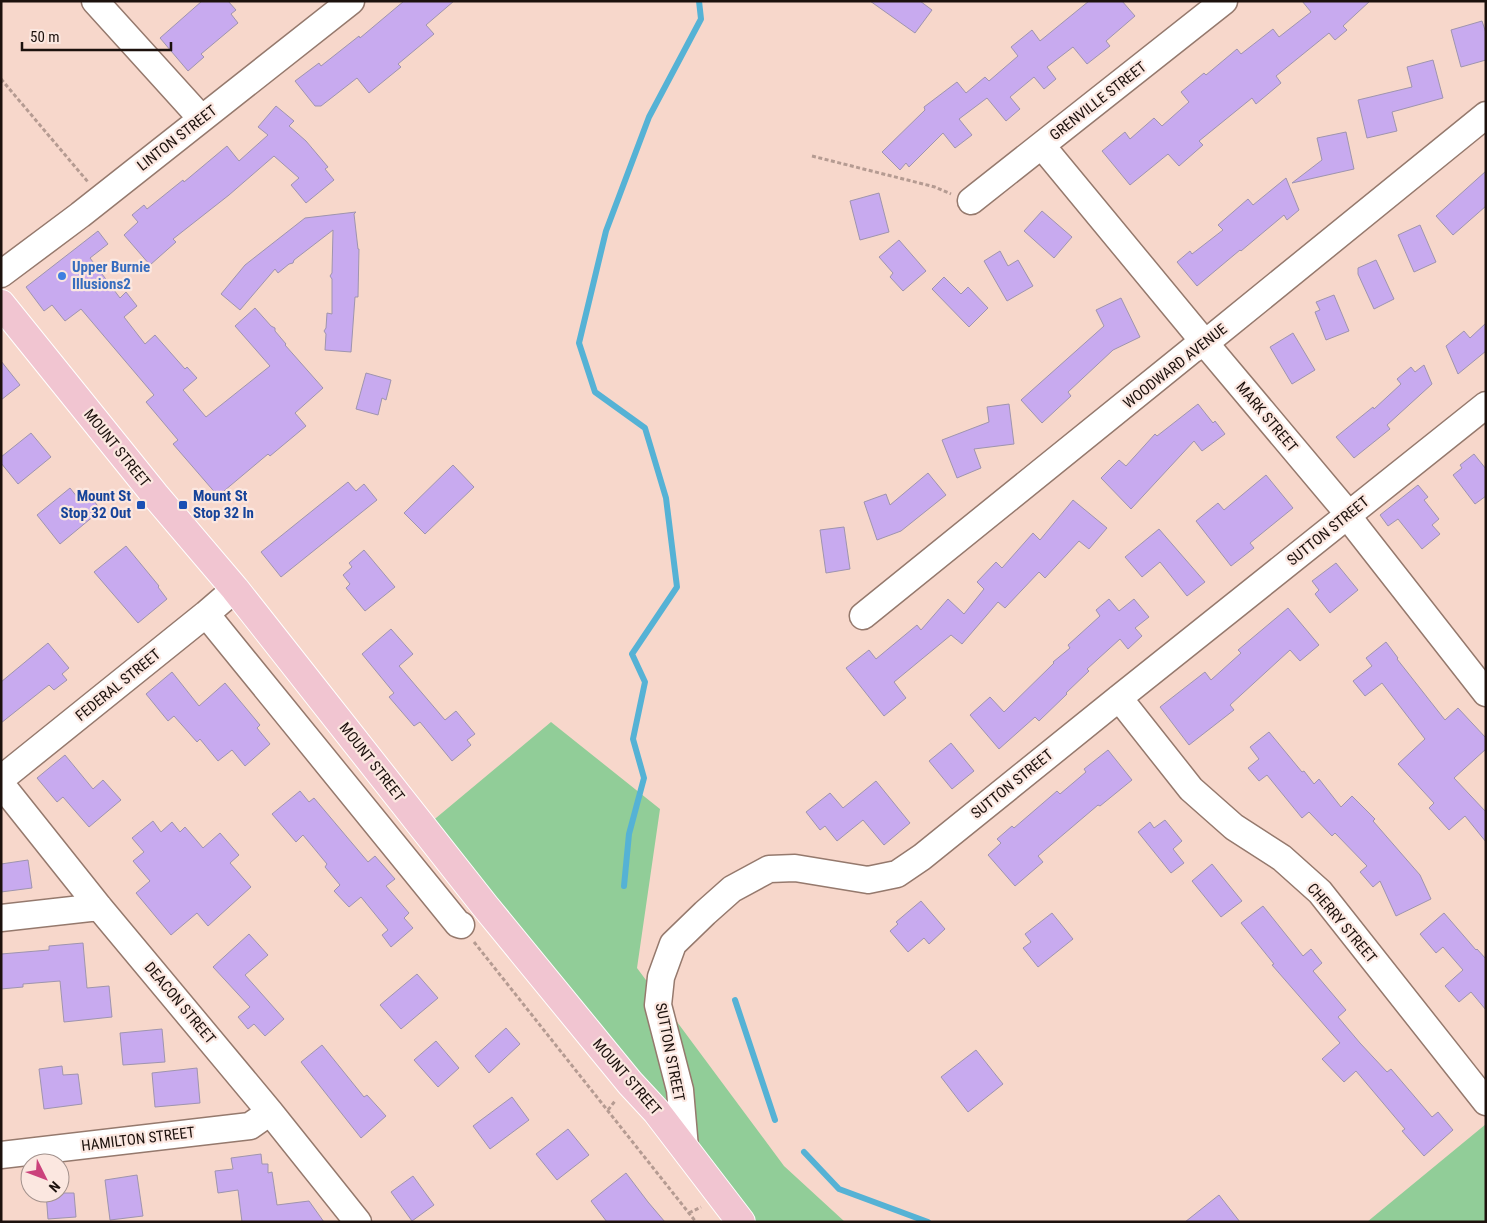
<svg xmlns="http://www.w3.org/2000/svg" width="1487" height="1223" viewBox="0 0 1487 1223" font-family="'Roboto Condensed',sans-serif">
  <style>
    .green { fill: #91cd98 }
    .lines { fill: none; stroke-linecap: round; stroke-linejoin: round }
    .stream { stroke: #55b2d5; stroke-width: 6 }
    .building { fill: #c8aaef; stroke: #9f94ae }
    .minor-casing { stroke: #95796d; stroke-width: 29 }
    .highway-casing { stroke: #fff; stroke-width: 30 }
    .path { stroke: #b59b92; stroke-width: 3; stroke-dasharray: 4 2.5; stroke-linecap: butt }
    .minor { stroke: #fff; stroke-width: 26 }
    .highway { stroke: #f1c5d1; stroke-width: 28 }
    .shop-dot { fill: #3f7fe0; stroke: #fbe7e0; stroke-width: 2 }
    .transit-dot { fill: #1a4fb4; stroke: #fbe7e0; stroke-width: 2 }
    .labels { text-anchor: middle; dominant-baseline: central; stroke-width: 4.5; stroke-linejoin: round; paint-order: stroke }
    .street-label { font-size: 15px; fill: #1c110d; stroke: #fbe7e0 }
    .shop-label { font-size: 15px; font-weight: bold; fill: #366cbe; stroke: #fbe7e0; text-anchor: start }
    .transit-label { font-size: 15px; font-weight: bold; fill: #164399; stroke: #fbe7e0; text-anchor: end }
  </style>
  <rect width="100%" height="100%" fill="#f7d7cb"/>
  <!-- green -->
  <path class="green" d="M551,722l109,87 -23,159 147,198 61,56h-104l-317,-394z
    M1486,1124v98h-119z"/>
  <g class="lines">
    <!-- stream -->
    <path class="stream" d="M624,886l5,-52 15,-56 -11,-39 12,-57 -13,-28 45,-67 -11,-89 -21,-70 -50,-36 -16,-49 27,-112 43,-114 52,-98 -2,-18
      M735,1000l40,120
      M804,1152l35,37 89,33"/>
  </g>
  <!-- building -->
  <path class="building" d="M202,1h26l8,9 -5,4 7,9 -37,31 3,3 -16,14 -28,-33z
    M404,1h50l-28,24 8,9 -36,30 3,3 -32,26 -12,-15 -36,28h-6l-20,-25 24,-18 2,3 38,-30 1,2z
    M870,1h50l12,9 -17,23z
    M1089,1h33l13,15 -29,25 4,5 -23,18 -14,-17 -26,20 9,12 -12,10 -10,-12 -24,20 10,12 -14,12 -19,-23 -28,21 13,16 -17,13 -12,-15 -34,34 -3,-4 -6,7 -18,-18 43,-42 -1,-3 33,-25 9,11 19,-16 4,4 29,-25 -7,-9 21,-17 8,11z
    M1302,1h68l-27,25 4,4 -12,10 -6,-7 -53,43 5,7 -25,21 -4,-6 -53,43 4,4 -24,21 -11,-12 -38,31 -28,-34 23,-19 5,7 24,-21 8,8 27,-24 -8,-10 23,-19 2,2 31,-26 4,5 32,-25 6,8 32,-25z
    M1482,21l4,12v27l-25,7 -10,-37z
    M1433,60l10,38 -51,14 5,19 -30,7 -9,-38 54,-13 -5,-20z
    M276,106l18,15 -5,5 17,15 22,26 -3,2 9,11 -28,23 -15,-18 8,-7 -25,-22 -45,39 -56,44 3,3 -26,23 -26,-30 14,-13 -6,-7 12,-10 3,4 36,-29 1,2 43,-36 12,15 29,-26 -10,-8z
    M1346,132l8,37 -62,14 30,-23 -5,-22z
    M1486,171v35l-33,29 -17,-19z
    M1286,178l13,32 -12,10 -3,-5 -43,36 -1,-1 -43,36 -20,-24 13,-11 2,3 31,-24 -5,-5 30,-26 5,6z
    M879,193l10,39 -29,8 -10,-39z
    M1042,211l30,26 -18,21 -30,-27z
    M356,212l-2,2 4,35h1l-1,48h-3l-4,55 -26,-2 1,-16 -2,-3 2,-3 1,-15 5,1v-35l-2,-3 2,-3 1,-43 -39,30 -1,3 -4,1 -11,9 -3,-4 -35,41 -19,-16 24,-29 60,-47z
    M1420,225l16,37 -22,10 -16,-37z
    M98,231l10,13 -18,14 30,40 6,-6 11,14 -13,11 21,27 10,-9 30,34 2,-2 10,11 -14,12 23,27 64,-51 -35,-40 20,-18 16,18 4,2v3l11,13 -1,1 38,43 -28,25 11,13 -36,30 -2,-2 -50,42 -45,-52 5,-4 -32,-38 8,-7 -73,-86 -16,12 -13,-16 -8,6 -18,-24z
    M899,240l27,31 -23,20 -13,-14 3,-4 -14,-16z
    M1000,251l8,15 10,-6 15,26 -26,15 -23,-40z
    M1376,260l18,39 -20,10 -16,-35v-6z
    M944,277l17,17 7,-7 20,21 -19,19 -37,-38z
    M1334,295l15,36 -23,9 -11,-28 5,-2 -4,-8z
    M1121,298l19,39 -27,13 -45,42 3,4 -29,27 -21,-23 83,-74 -8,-16z
    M1486,323v28l-28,23 -12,-28 18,-15 6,7z
    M1293,333l22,37 -23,14 -22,-37z
    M1,361l19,24 -19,15z
    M1424,365l8,19 -45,41 3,4 -36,29 -18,-21 37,-30 1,2 27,-25 -4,-5 14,-12 4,5z
    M366,373l25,7 -5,20 -4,-2 -4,17 -22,-6z
    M1009,404l5,40 -40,5 7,19 -24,10 -15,-38 47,-18 -2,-15z
    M1198,404l15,19 2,-2 10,13 -23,17 -8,-10 -63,68 -30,-31 18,-18 7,6 29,-32 2,2z
    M31,433l20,24 -33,27 -17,-21v-6z
    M1474,454l12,15v27l-11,8 -22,-29 9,-7 -2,-3z
    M453,465l21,22 -49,47 -21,-21z
    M928,473l18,22 -45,36 -24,9 -13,-38 22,-8 4,11z
    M1266,475l27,33 -43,35 4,5 -23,18 -35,-45 22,-18 6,7z
    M348,482l8,9 8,-7 13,16 -96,77 -20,-25z
    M1418,485l10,12 -4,3 15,19 -7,6 8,9 -18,15 -24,-30 -10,7 -8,-11z
    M70,488l12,15 8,-7 11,14 -41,34 -23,-29z
    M1073,500l34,28 -18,21 -10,-8 -34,37 -6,-6 -34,36 -7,-6 -36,42 -11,-9 -57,47 12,16 -22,18 -38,-48 23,-18 7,9 41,-34 4,5 27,-31 16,15 20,-25 -7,-7 19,-20 6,6 31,-35 7,7z
    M844,527l6,42 -24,4 -6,-43z
    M1159,529l46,53 -18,14 -27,-34 -18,15 -17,-20z
    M126,546l33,40 -1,1 9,12 -29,24 -44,-51z
    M364,550l31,37 -30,24 -19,-23 4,-4 -7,-9 9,-8 -3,-4z
    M1336,563l22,27 -28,23 -15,-19 4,-4 -7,-9z
    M1109,599l10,12 15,-12 15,18 -14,11 7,8 -14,13 -8,-10 -33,30 2,2 -23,22 1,1 -28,27 -4,-4 -36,32 -29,-34 20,-18 14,15 50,-49 -1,-1 17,-14 -2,-3 32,-29 -4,-6z
    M1288,608l31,37 -19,16 -10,-11 -60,55 4,5 -45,35 -29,-38 45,-35 6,8 30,-27 -3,-3z
    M391,629l22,25 -14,12 46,54 11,-9 19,23 -8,6 4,5 -19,16 -32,-39 -6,4 -25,-29 5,-4 -32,-39z
    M1386,642l12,16 -1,1 48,61 13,-12 28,30v11l-32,29 32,34v30l-21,-26 -16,14 -20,-22 5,-5 -36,-39 27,-25 -43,-56 -17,13 -12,-15 19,-15 -6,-8z
    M48,643l21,25 -7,6 5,6 -13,10 -5,-5 -4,3 -44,35v-41z
    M172,672l27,34 26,-23 35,42 -3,3 13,16 -25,22 -13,-16 -14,11 -18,-22 -3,3 -23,-26 -6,5 -22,-27z
    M1269,732l33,40 2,-1 10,13 5,-5 22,28 11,-11 23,23 -2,2 47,54 11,24 -35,17 -16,-35 -7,6 -13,-15 7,-6 -32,-33 -3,3 -23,-24 -7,6 -35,-43 -8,6 -11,-13 11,-9 -9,-12z
    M951,743l23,28 -22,18 -23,-28z
    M1108,750l24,30 -32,26 -2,-1 -60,51 5,6 -28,24 -27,-31 13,-12 -4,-4 15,-13 2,2 43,-37 3,3 26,-22 -2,-3z
    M65,755l28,34 10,-9 18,20 -32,27 -26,-30 -6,5 -20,-24z
    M876,781l34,42 -26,22 -21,-25 -26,21 -12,-15 -5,4 -14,-18 24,-19 13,15z
    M300,791l9,11 5,-4 54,64 7,-6 20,23 -9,7 23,27 -5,5 9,10 -22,19 -9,-12 6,-5 -27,-33 -12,10 -15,-16 6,-6 -15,-18 2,-3 -24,-29 -7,7 -24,-28z
    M1165,820l17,21 -9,8 11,14 -13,10 -33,-41 12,-10 4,6z
    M153,821l8,11 11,-10 8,10 5,-5 18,21 17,-15 19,22 -9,8 21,24 -43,39 -11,-13 -26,22 -35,-42 14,-12 -17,-20 11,-9 -12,-14z
    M28,860l4,28 -31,4v-28z
    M1212,864l30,37 -21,16 -29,-36z
    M921,901l24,28 -16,15 -5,-6 -16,14 -18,-21 8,-7 -2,-2z
    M1263,906l40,50 8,-7 11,14 -9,8 33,39 -8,7 22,26 27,29 4,-3 41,48 6,-5 15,18 -29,26 -22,-25 3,-2 -49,-58 -12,11 -22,-23 18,-16 -68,-78 2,-1 -33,-41z
    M1052,913l21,26 -35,28 -15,-19 8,-6 -6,-8z
    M1444,913l32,37 1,-1 9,10v51l-15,-18 -12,10 -14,-16 18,-16 -20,-23 -7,6 -16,-19z
    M249,934l19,21 -23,20 39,44 -19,17 -11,-12 -6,5 -10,-12 12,-10 -37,-40z
    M83,943l4,45 22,-2 3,31 -48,5 -4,-41 -37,3v3l-22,2v-35l48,-4v-4z
    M417,974l21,24 -37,31 -21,-24z
    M506,1028l14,16 -31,29 -14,-17z
    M162,1029l3,33 -42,3 -3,-32z
    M436,1041l23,27 -21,19 -24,-27z
    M322,1045l42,52 3,-2 19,21 -25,22 -60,-76z
    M976,1050l27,34 -35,28 -27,-35z
    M62,1066l1,9 15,-1 4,30 -38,5 -5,-40z
    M197,1068l3,35 -45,4 -3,-34z
    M512,1097l17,23 -39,29 -17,-23z
    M568,1129l21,26 -32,25 -21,-26z
    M261,1154l1,10h6v9l4,-1 5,33 32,-4 15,21h-82l-4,-32 -20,3 -3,-22 18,-2 -2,-11z
    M626,1173l22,29 17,20h-58l-16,-21z
    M137,1175l6,41 -33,4 -5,-40z
    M413,1176l21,29 -22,16 -21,-29z
    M46,1193h28l2,24 -28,2z
    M1219,1195l21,27h-55z"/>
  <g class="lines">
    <defs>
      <path id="minor" d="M95,1l106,117
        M1042,146l162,196 137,163 15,22 130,166
        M971,201l253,-200
        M1,274l79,-59 271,-214
        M206,614l252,310 3,1
        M863,616l329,-266 22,-14 272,-221
        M1119,698l72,91 43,38 48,31 38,34 166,210
        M1,779l205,-165 29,-25
        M1,784l98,123 171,205 88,110
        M1,918l98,-11
        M685,1148l-5,-58 -22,-85 3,-28 12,-33 32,-31 27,-24 37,-20 26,-1 73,12 29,-6 25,-17 197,-159 367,-293
        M1,1155l249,-29 20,-14"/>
      <path id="highway" d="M1,304l154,191 80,94 250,317 145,177 26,28 85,111"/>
    </defs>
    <!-- minor casing -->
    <use href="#minor" class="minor-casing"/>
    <!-- highway casing -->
    <use href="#highway" class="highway-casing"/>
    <!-- path -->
    <path class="path" d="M1,79l87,103
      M812,156l123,31 16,7
      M474,942l222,280
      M608,1110l7,-9
      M689,1213l12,-6"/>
    <!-- minor -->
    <use href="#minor" class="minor"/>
    <!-- highway -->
    <use href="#highway" class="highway"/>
  </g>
  <!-- markers -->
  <circle class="shop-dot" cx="62" cy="276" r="5"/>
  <g class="transit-dot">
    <rect x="136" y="500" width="10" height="10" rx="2.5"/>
    <rect x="178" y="500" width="10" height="10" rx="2.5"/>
  </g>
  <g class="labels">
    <!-- street labels -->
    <g class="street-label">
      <text transform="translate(1098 101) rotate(-38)">GRENVILLE STREET</text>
      <text transform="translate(177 138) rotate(-38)">LINTON STREET</text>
      <text transform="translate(1175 366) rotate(-38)">WOODWARD AVENUE</text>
      <text transform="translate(1267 417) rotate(50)">MARK STREET</text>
      <text transform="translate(117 448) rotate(51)">MOUNT STREET</text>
      <text transform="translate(1328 531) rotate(-39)">SUTTON STREET</text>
      <text transform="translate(118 685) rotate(-39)">FEDERAL STREET</text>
      <text transform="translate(372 762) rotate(52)">MOUNT STREET</text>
      <text transform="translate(1012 784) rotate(-39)">SUTTON STREET</text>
      <text transform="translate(1342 923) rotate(50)">CHERRY STREET</text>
      <text transform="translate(180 1003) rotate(50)">DEACON STREET</text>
      <text transform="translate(670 1052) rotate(79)">SUTTON STREET</text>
      <text transform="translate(627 1077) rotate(49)">MOUNT STREET</text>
      <text transform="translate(138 1139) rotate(-7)">HAMILTON STREET</text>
    </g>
    <!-- shop labels -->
    <g class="shop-label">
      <text x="72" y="267">Upper Burnie<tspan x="72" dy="17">Illusions2</tspan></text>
    </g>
    <!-- transit labels -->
    <g class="transit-label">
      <text x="131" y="496">Mount St<tspan x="131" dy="17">Stop 32 Out</tspan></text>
      <text x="193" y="496" text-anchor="start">Mount St<tspan x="193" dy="17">Stop 32 In</tspan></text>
    </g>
  </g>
  <!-- border -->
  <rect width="1487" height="1223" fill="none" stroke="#1c110d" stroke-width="5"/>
  <!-- north arrow -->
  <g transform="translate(45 1178) rotate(132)"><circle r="24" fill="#fbe7e0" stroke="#a2918c"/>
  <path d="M0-4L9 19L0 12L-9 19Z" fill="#cb427c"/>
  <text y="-8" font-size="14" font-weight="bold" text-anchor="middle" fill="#1c110d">N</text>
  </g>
  <!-- scale -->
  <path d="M22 42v8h149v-8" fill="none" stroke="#1c110d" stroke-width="2.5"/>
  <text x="30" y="42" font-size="15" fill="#1c110d" stroke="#fbe7e0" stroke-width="4" paint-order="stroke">50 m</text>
</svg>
